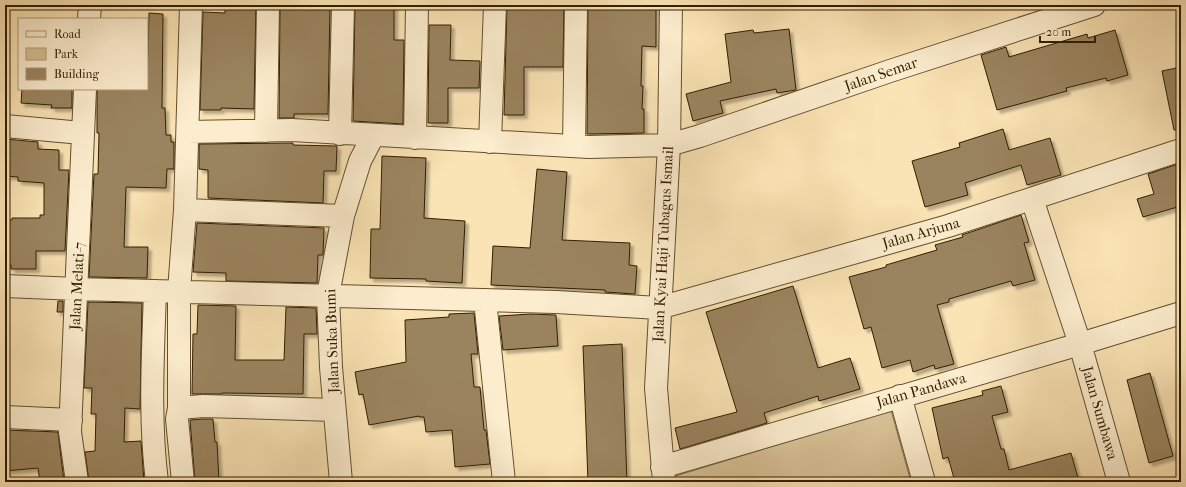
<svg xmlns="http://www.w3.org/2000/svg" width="1186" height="487" viewBox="0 0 1186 487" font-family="'IM FELL French Canon',serif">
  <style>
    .green { fill: #d8c296; stroke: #84704c }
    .building { fill: #9a845e; stroke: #311e01; filter: url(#shadow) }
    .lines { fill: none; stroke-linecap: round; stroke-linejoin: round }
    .minor-casing { stroke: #634f2e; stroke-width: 24 }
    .minor { stroke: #fcedce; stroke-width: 22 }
    .labels { text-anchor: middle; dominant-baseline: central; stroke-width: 3; stroke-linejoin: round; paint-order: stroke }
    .street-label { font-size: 15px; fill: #311e01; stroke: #fcedce }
  </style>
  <defs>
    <filter id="shadow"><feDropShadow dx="3.5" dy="3.5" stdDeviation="1" flood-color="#0004"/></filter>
  </defs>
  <rect width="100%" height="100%" fill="#fae3b4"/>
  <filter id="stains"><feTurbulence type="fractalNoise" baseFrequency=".005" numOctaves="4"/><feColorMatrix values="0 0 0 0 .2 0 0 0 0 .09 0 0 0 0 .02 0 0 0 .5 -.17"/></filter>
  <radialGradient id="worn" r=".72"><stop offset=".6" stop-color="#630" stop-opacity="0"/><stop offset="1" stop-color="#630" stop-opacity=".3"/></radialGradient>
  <!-- green -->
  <path class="green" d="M891,410l20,72h-241l-1,-4z"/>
  <!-- building -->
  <path class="building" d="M225,5h31l-2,104 -33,-1v2h-21l3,-98 22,1z
    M280,5h50l-2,109h-34v4h-15z
    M355,5h39v35h10l-1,84 -50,-3z
    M507,5h57l-1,62h-39v48h-20z
    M588,5h68v42l-14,-1 -1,40h2l-1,23h2v24l-57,1z
    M149,13l14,1 -1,94h3l1,27h5v7h3v27h-7l-1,19 -40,-1 -2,60h24l-1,31 -58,-1 5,-103h4l1,-41h-2v-44h50z
    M429,25h22l-1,35 30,1 -1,27h-31v35h-20z
    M789,29l7,61 -19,3 -1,-4 -56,12 3,12 -30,8 -7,-27 45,-12 -6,-48 28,-4 1,3z
    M1115,30l13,45 -21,6 -1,-3 -40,10 1,3 -70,19 -16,-55 25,-8 3,10 78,-23 1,4z
    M1181,67v62l-7,1 -12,-59z
    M22,89h50v19h-21l1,-3 -31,-2z
    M1003,129l6,21 41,-12 11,37 -34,10 -6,-20 -56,18 3,12 -43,12 -13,-46 48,-14 -1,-4z
    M5,139l33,3v7l21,1v20h10l-4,81h-29v18h-25v-4h-6v-45h7v-2h28v-3h4v-32l-26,-2v-4l-13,-1z
    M292,143h1v2l44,1 -1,25h-12l-1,32 -115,-5v-28l-9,-1v-25z
    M382,156l44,2 -2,60 41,3 -3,62 -36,-2v-2l-56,-1 1,-49h9z
    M1181,163v43l-38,11 -6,-18 17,-5 -6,-20z
    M537,169l30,3 -5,68 68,3 -1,22 8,1 -2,28 -30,-2v-2l-114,-5 2,-39 37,2z
    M1021,215l8,27 -5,1 11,37 -22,6 -2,-5 -62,18v3l-12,3 17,59 -19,5 -1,-4 -21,7 -3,-12 -28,8 -11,-41 -7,2 -15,-52 37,-10v-2l51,-15 -2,-5 28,-8 -1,-2z
    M197,223l127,5 -1,27h-5l-1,28 -91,-2v-8l-33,-1z
    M793,286l25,82 32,-10 10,31 -41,12 -1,-5 -54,17 3,10 -87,26 -5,-21 62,-16 -31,-100z
    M58,301h5v11h-6z
    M88,302l54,1 -2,106 -15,-1 -1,34 17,-1 3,41h-55l-4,-30 10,-1 1,-37h-5l1,-26h-8z
    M198,305l38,1 -1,54h49l2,-53 30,1 1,26h-13l-1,60 -81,-1v1h-30l1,-60h4z
    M474,313l4,41h-7l3,33h6l4,43h2l4,34 -35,3 -3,-37 -26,2 -2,-15h-5v-1l-50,9 -6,-31 -4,1 -4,-23 51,-10 -1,-42 44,-3v-3z
    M531,314l25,1 2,31 -55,4 -4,-34z
    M622,344l5,138h-39l-5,-136z
    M1150,373l23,83 -24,7 -22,-83z
    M1001,386l7,26 -16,4 9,33h3l5,21 62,-17 8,29h-124l-7,-25 -5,2 -11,-51 51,-13 -1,-4z
    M203,419h10l2,23h2l2,40h-24l-5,-62z
    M5,430l53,2 6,50h-24l-2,-14 -33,3z"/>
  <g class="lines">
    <defs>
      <path id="minor" d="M89,19l1,-14
        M5,126l77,7
        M266,131l2,-126
        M188,132l104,-2 297,17 80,-2 31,-9 190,-65 204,-66
        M340,134l3,-129
        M415,138l2,-133
        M490,142l5,-137
        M574,146l2,-141
        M1032,199l48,145 39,138
        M185,210l158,6
        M5,286l72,3 479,13 103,6 289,-82 233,-76
        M155,291c-2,64 -6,127 2,191
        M485,300l19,182
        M900,396l24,86
        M179,408v-117l6,-81 6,-205
        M5,417l66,3
        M662,467l418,-123 101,-31
        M664,481l-8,-93 13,-243 2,-140
        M77,482l-7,-50 15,-343
        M183,482l-6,-63 2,-11 24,-2 131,4
        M341,482l-10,-115 -3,-72 15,-79 17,-55 13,-25"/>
    </defs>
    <!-- minor casing -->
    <use href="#minor" class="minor-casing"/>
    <!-- minor -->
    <use href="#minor" class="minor"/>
  </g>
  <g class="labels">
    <!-- street labels -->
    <g class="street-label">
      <text transform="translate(881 74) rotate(-19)">Jalan Semar</text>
      <text transform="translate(921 233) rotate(-16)">Jalan Arjuna</text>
      <text transform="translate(663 244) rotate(-87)">Jalan Kyai Haji Tubagus Ismail</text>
      <text transform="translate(77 286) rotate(-87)">Jalan Melati-7</text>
      <text transform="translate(332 341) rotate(-92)">Jalan Suka Bumi</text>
      <text transform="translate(921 390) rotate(-16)">Jalan Pandawa</text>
      <text transform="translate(1100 413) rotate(74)">Jalan Sumbawa</text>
    </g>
  </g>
  <!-- margin -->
  <rect width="1186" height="487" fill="none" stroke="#fae3b4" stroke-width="20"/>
  <rect x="6" y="6" width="1174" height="475" fill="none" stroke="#311e01" stroke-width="2"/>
  <rect x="10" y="10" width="1166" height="467" fill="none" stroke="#311e01"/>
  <!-- legend -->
  <rect x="18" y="18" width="130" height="72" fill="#fcedce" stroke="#ab9a7c"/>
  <rect x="26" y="31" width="20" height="6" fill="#fcedce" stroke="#ab9a7c"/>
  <text x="54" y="38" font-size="12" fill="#311e01">Road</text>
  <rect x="26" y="48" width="20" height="12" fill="#d8c296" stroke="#ab9a7c"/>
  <text x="54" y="58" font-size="12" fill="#311e01">Park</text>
  <rect x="26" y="68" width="20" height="12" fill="#9a845e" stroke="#ab9a7c"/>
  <text x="54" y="78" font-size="12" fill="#311e01">Building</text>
  <!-- scale -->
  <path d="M1040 36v6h55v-6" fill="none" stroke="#311e01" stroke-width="2"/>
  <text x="1046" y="36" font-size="12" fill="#311e01" stroke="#fcedce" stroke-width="3" paint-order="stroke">20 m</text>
  <rect width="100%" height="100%" filter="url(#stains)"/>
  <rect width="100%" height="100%" fill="url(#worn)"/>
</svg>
